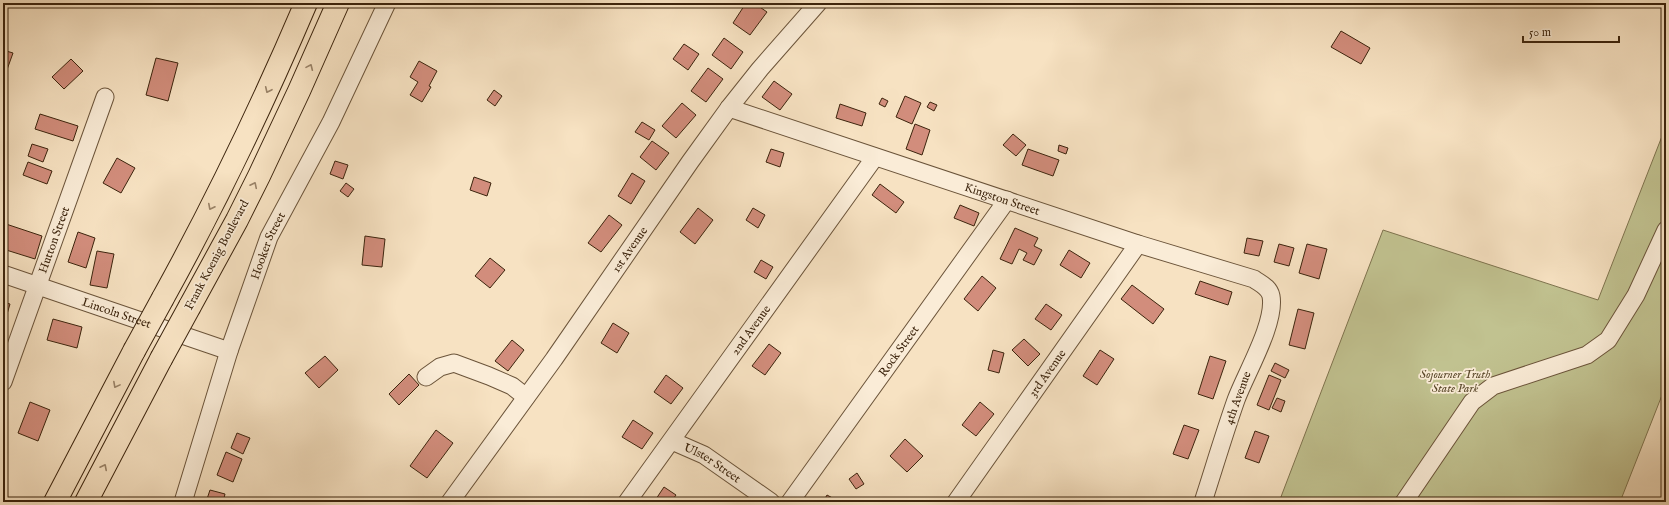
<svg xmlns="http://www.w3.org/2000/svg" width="1669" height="505" viewBox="0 0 1669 505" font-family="'IM FELL English',serif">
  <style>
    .green { fill: #c1c290; stroke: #7e734e }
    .building { fill: #d28d7c; stroke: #3c240d }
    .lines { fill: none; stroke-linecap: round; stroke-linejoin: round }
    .minor-casing { stroke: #6b543a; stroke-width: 19 }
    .major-casing { stroke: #3c240d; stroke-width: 24 }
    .minor { stroke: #faecd7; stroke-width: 17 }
    .major { stroke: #f7e2c2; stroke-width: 22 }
    .major-bridge-casing { stroke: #3c240d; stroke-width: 24; stroke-linecap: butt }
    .major-bridge { stroke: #f7e2c2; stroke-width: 22 }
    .oneway { stroke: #9a8368 }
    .labels { text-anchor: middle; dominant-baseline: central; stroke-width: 3.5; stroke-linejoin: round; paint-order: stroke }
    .street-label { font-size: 12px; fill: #3c240d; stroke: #faecd7 }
    .park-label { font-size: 12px; font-style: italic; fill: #5d4c2e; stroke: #faecd7 }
  </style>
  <rect width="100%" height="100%" fill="#f7e2c2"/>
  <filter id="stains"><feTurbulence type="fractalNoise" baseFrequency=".005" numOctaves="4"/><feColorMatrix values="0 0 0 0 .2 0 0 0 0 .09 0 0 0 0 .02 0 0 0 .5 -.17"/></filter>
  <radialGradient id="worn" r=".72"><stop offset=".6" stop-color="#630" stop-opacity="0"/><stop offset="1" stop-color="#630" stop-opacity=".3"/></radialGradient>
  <!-- green -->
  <path class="green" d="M1666,126v259l-46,117h-341l104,-272 215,70z"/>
  <!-- building -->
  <path class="building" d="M746,3h8l13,9 -17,23 -17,-12z
    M1341,31l29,17 -9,16 -30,-17z
    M724,38l19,14 -12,17 -19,-14z
    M684,44l15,10 -11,16 -15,-11z
    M3,50l10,3 -9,25h-1z
    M156,58l22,5 -10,38 -22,-6z
    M71,59l12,12 -19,18 -12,-12z
    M419,61l18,10 -8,15 2,1 -9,15 -12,-7 8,-13 -8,-5z
    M708,68l15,11 -17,23 -15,-11z
    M774,81l18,13 -12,16 -18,-13z
    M494,90l8,6 -7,10 -8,-6z
    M905,96l16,7 -9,21 -16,-7z
    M882,98l6,3 -3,6 -6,-3z
    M930,102l7,3 -3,6 -7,-4z
    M682,103l14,12 -20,23 -14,-12z
    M840,104l26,9 -4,13 -26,-8z
    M40,114l38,12 -5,15 -38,-12z
    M642,122l13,8 -6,10 -14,-8z
    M915,124l15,6 -8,25 -16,-6z
    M1013,134l13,11 -10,11 -13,-11z
    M652,141l17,12 -13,17 -16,-13z
    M32,144l16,5 -5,13 -15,-6z
    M1059,145l9,3 -2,6 -8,-3z
    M771,149l13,4 -4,14 -14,-5z
    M1028,149l31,11 -6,16 -31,-11z
    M117,158l18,10 -14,25 -18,-10z
    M335,161l13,4 -5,14 -13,-5z
    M28,162l24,9 -5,13 -24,-9z
    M632,173l13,8 -14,23 -13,-8z
    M474,177l17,6 -4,13 -17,-6z
    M346,183l8,6 -6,8 -8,-6z
    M880,184l24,18 -8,11 -24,-18z
    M960,205l19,8 -5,13 -20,-8z
    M698,208l15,12 -18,24 -15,-12z
    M753,208l12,7 -7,13 -12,-8z
    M609,215l13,10 -21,27 -13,-9z
    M3,223l39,13 -7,23 -32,-10z
    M1015,228l23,10 -4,8 8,4 -8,15 -11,-5 4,-7 -8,-4 -7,15 -12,-5z
    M78,232l17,6 -9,30 -18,-6z
    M365,236l20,3 -3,28 -20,-2z
    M1247,238l16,3 -4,15 -15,-3z
    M1279,244l15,4 -5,18 -15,-4z
    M1307,244l20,5 -8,30 -20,-6z
    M1069,250l21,13 -9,15 -21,-13z
    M97,251l17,3 -7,34 -17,-3z
    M490,258l15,12 -15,18 -15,-12z
    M761,260l12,7 -7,12 -12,-7z
    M982,276l14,12 -18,23 -14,-12z
    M1200,281l32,11 -4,13 -33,-11z
    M1132,285l32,24 -11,15 -32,-25z
    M3,302l7,2 -5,17h-2z
    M1046,304l16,11 -11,15 -16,-11z
    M1298,309l16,4 -9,36 -16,-4z
    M53,319l29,8 -5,21 -30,-8z
    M613,323l16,10 -12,20 -16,-10z
    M1024,339l16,15 -12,12 -16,-16z
    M512,340l12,10 -16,21 -13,-10z
    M769,344l12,9 -16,22 -13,-9z
    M993,350l11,3 -5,20 -11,-3z
    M1100,350l14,9 -17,26 -14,-9z
    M325,356l13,14 -19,18 -14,-15z
    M1210,356l16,5 -13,38 -15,-5z
    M1275,363l14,7 -4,8 -14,-7z
    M409,374l10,11 -20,20 -10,-11z
    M666,375l17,13 -12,16 -17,-12z
    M1269,375l12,5 -12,30 -12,-5z
    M1277,398l8,3 -4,11 -9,-4z
    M30,402l20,8 -12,31 -20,-8z
    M980,402l14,12 -18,22 -14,-11z
    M633,420l20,13 -11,16 -20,-12z
    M1184,425l15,5 -11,29 -15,-5z
    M436,430l17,13 -26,35 -17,-12z
    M1255,431l14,5 -10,27 -14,-5z
    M237,433l13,5 -7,16 -12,-6z
    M905,439l18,17 -16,16 -17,-16z
    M226,452l16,7 -9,23 -16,-7z
    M857,473l7,11 -8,5 -7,-10z
    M664,487l12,8 -5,7h-11l-4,-3z
    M210,490l15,4 -2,8h-17z
    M827,495l11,6 -1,1h-14z"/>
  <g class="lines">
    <defs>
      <g id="minor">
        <path id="s1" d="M729,108l409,136 116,35c7,5 15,8 17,17 5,27 -25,77 -35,104 -12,34 -22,68 -33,102"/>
        <path id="s2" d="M3,274l226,77"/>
        <path d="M426,377l14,-10 14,-4 35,13 23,10 14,11"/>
        <path id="s3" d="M3,382l102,-285"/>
        <path id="s4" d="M672,441l32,14 67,47"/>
        <path id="s5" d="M183,502l46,-151 40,-114 62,-115 56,-119"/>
        <path id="s6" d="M450,502l104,-143 136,-197 39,-54 31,-39 58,-66"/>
        <path id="s7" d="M627,502l248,-345"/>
        <path id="s8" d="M790,502l217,-302"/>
        <path id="s9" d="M956,502l182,-258"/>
        <path d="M1404,502l68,-100 21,-16 94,-31 21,-15 28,-45 30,-65"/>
      </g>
      <path id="major" d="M163,298c53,-96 100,-194 143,-295
        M190,306l47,-86 22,-44 40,-85 39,-88
        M55,502l79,-151
        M86,502l75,-143"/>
    </defs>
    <!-- minor casing -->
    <use href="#minor" class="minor-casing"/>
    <!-- major casing -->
    <use href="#major" class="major-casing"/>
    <!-- minor -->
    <use href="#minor" class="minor"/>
    <!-- major -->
    <use href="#major" class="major"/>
    <defs>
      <path id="major-bridge" d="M134,351l29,-53
        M161,359l29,-53"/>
    </defs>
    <!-- major-bridge casing -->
    <use href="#major-bridge" class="major-bridge-casing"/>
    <!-- major-bridge -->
    <use href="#major-bridge" class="major-bridge"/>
  </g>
  <!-- one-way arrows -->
  <defs><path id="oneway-chevron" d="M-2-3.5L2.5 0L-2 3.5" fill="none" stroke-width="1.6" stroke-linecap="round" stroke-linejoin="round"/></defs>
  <g class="oneway">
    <use href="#oneway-chevron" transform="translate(310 67) rotate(-66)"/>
    <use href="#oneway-chevron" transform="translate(268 90) rotate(115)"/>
    <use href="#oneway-chevron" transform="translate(254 185) rotate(-64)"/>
    <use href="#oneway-chevron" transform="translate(211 207) rotate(117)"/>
    <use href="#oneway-chevron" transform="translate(116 385) rotate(118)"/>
    <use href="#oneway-chevron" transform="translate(104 467) rotate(-63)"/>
  </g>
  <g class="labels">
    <!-- street labels -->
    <g class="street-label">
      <text stroke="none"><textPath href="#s1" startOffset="288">Kingston Street</textPath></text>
      <text stroke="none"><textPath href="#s3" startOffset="151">Hutton Street</textPath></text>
      <text stroke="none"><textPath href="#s5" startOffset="270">Hooker Street</textPath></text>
      <text stroke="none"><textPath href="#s6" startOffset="310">1st Avenue</textPath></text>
      <text transform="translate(217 255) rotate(-62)">Frank Koenig Boulevard</text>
      <text stroke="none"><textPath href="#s2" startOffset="120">Lincoln Street</textPath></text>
      <text stroke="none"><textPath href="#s7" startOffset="212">2nd Avenue</textPath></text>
      <text stroke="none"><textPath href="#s8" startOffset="186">Rock Street</textPath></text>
      <text stroke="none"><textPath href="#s9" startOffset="158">3rd Avenue</textPath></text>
      <text transform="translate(1238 398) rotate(-70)">4th Avenue</text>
      <text stroke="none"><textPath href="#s4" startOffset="46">Ulster Street</textPath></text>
    </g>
    <!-- park labels -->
    <g class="park-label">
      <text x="1455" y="374">Sojourner Truth<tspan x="1455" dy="14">State Park</tspan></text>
    </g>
  </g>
  <!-- margin -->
  <rect width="1669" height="505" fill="none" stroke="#f7e2c2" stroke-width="16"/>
  <rect x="4" y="4" width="1661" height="497" fill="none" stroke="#3c240d" stroke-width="2"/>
  <rect x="8" y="8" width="1653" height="489" fill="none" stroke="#3c240d"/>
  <!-- scale -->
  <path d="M1523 36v6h96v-6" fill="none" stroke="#3c240d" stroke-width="2"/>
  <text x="1529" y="36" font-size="12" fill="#3c240d" stroke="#faecd7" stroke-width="3" paint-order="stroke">50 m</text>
  <rect width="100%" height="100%" filter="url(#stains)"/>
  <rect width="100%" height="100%" fill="url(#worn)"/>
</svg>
